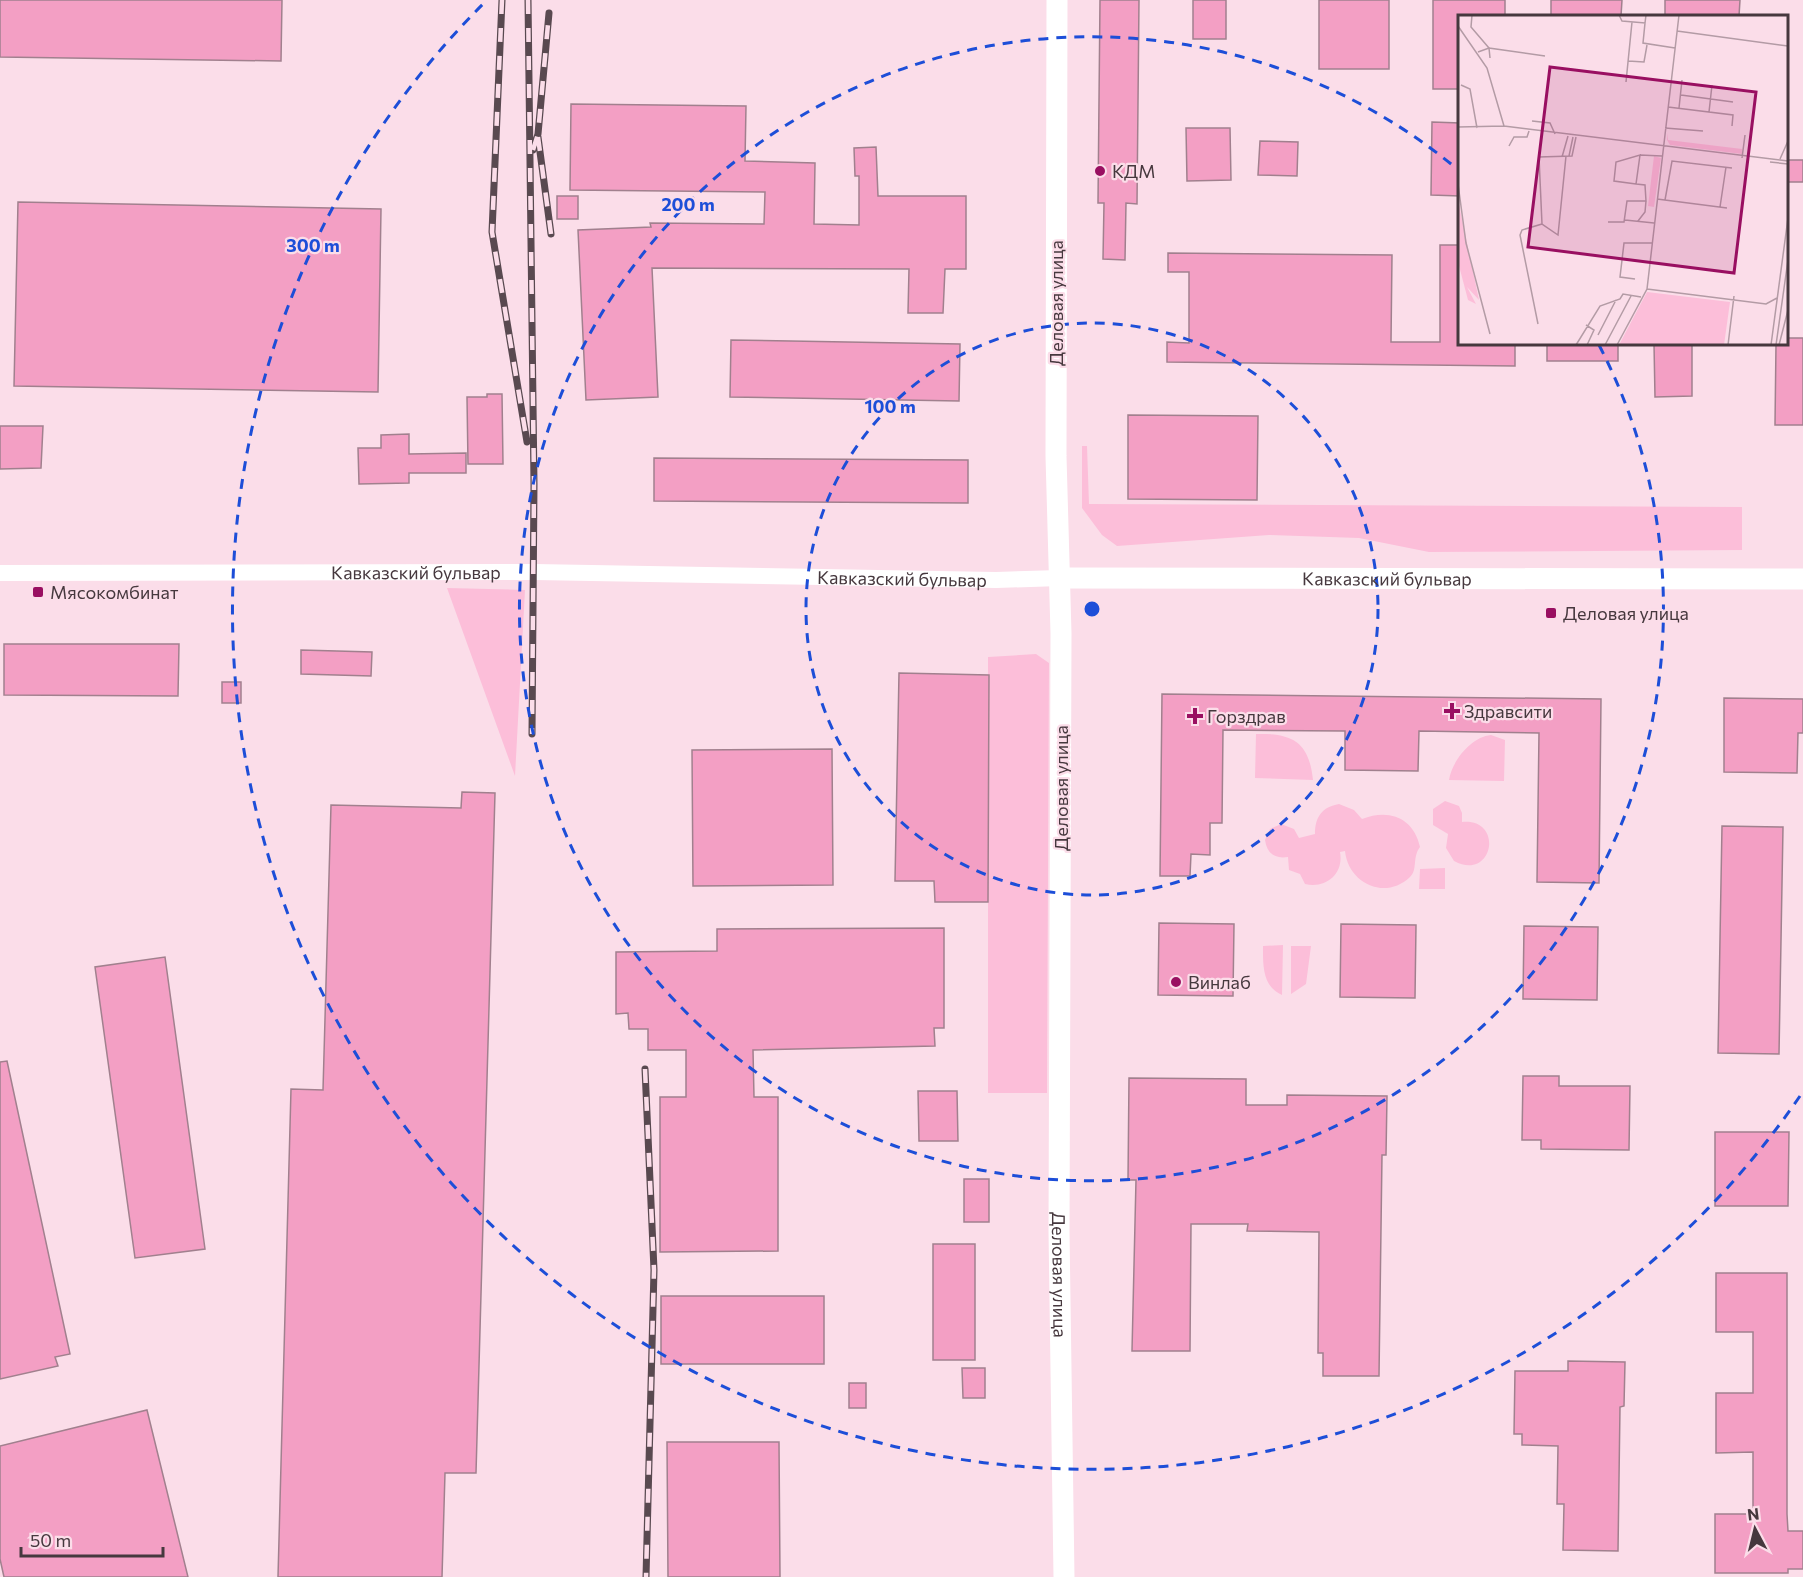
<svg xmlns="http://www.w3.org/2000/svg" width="1803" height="1577" viewBox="0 0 1803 1577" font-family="Commissioner,sans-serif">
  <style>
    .green { fill: #fcbed9 }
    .building { fill: #f39fc4; stroke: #a1808e; stroke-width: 1.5 }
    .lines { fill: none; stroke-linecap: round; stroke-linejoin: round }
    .minor { stroke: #fff; stroke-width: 16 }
    .tertiary { stroke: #fff; stroke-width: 21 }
    .rail-casing { stroke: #594950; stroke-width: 7 }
    .rail { stroke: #fbdde9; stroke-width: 4.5; stroke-dasharray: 14; stroke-linecap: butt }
    .ring { fill: none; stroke: #1d4ed8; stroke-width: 3; stroke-dasharray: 10 8 }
    .poi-dot { fill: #990f61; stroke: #fbdde9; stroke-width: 2 }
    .labels { text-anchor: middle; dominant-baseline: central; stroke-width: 4.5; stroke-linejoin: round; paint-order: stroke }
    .poi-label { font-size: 18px; fill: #46383e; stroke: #fbdde9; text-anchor: start }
    .street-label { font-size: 18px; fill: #46383e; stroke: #fbdde9 }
    .inset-road { fill: none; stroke: #b39ba5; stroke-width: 1.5 }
    .view { fill: #990f61; fill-opacity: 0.15; stroke: #990f61; stroke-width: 3 }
    .inset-edge { fill: none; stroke: #46383e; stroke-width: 3 }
    .centre { fill: #1d4ed8; stroke: #fbdde9; stroke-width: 3 }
    .ring-label { font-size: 18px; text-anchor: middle; font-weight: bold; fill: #1d4ed8; stroke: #fbdde9; stroke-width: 4.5; stroke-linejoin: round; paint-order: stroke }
  </style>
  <rect width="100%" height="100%" fill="#fbdde9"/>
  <!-- green -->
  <path class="green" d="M1082,446h5l2,58 653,3v43l-313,2 -70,-14 -90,-3 -152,11 -15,-11 -20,-27z
    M447,588l78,2 -10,186z
    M1036,654l13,9 -2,430h-59v-436z
    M1256,734c37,-1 53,8 57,46l-58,-2z
    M1491,735l14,5 -1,41 -55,-1c3,-19 22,-43 42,-45z
    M1445,801l14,5 3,7v9c43,-4 31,60 -8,39l-8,-13 2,-14 -15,-9v-16z
    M1339,804l15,6 8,9c27,-11 52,-1 58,28 -8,10 -2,23 -10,30 -25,24 -62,6 -65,-26l-5,1c4,22 -14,37 -35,32l-5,-10 -11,-4 -1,-13c-13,2 -21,-3 -23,-17l5,-11 11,-5 13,5 5,9 16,-4c0,-17 7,-27 24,-30z
    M1445,868v21h-26l1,-20z
    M1283,945l-1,50c-20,-9 -19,-30 -19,-49z
    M1291,946h20l-5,38 -15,10z"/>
  <!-- building -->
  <path class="building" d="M0,0h282l-1,61 -281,-4z
    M1100,0h39l-2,204 -11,-1 -1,57 -22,-1 1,-56h-6z
    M1193,0h33v39h-33z
    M1319,0h70v69h-70z
    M1433,0h72v16h-45v73h-27z
    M1551,0h71l-1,16h-70z
    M1665,0h75l-1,16h-74z
    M571,104l175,2 -1,55 70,2 -1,61 45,1v-49h-4l-1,-28 22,-1 2,49h88v73h-21l-2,44h-35l1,-44 -257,-1 6,129 -72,3 -8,-170 73,-3 -1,-4 114,1 1,-32 -195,-2z
    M1432,122l28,1v73l-29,-1z
    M1186,128h44l1,52 -44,1z
    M1260,141l38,1 -1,34 -39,-1z
    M1786,160h17v22h-17z
    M557,196h21v23h-21z
    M18,202l363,7 -3,183 -364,-6z
    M1440,245h20v99h55v22l-348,-4v-20l22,1v-71h-21v-19l224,2 -1,87h49z
    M1786,338h17v87h-28l1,-81h10z
    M731,340l229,4 -1,57 -229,-4z
    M1547,344h71v17h-71z
    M1654,344h38v52l-37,1z
    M487,394h15l1,70h-35l-1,-67h20z
    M1128,415l130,1 -1,84 -129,-1z
    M0,426h43l-2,42 -41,1z
    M409,434v20l57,-1v20h-57v10l-50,1 -1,-36h23v-13z
    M654,458l314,2v43l-314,-2z
    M4,644h175l-1,52 -174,-1z
    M301,650l71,2 -1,24 -70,-2z
    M899,673l90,2 -1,227h-53l-1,-21h-39z
    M222,682h19v21h-19z
    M1162,694l439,5 -2,184 -62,-1 2,-149 -120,-2 -1,40 -73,-1v-39l-122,-1 -1,93h-12v32l-19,-1 -1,22h-30z
    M1724,698l79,1v34h-5l-1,40 -73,-1z
    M832,749l1,136 -140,1 -1,-136z
    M462,792l33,1 -19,680h-31l-3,104h-164l13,-488 32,1 8,-285 130,3z
    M1722,826l61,1 -4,227 -61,-1z
    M1159,923l75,1 -1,72 -75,-1z
    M1341,924l75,1 -1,73 -75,-1z
    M1524,926l74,1 -1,73 -74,-1z
    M944,928v100h-10l1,18 -182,4 1,47h24v154l-118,1v-155h26v-47h-38v-21h-19l-1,-16 -12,1v-62l101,-1v-22z
    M165,957l40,292 -70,9 -40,-291z
    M7,1061l63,293 -15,3 3,9 -58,13v-317z
    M1523,1076h36v10h71l-1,64 -88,-1v-9h-19z
    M1129,1078l117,1v26h41v-10l100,1 -1,59h-4l-3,221h-56v-23h-5l1,-121 -72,-1 1,-7h-57l-1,127h-58l4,-171h-8z
    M918,1091h39l1,50h-39z
    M1715,1132h74l-1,74h-73z
    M964,1179h25v43h-25z
    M933,1244h42v116h-42z
    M1716,1273h71v241l1,17h15v38h-15v4h-73v-59h38v-62l-37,1v-60h37v-61h-37z
    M661,1296h163v68h-163z
    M1568,1361l57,1 -1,44 -4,1 -2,144 -55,-1 1,-46h-7l1,-58 -36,-1v-11h-8l1,-63h53z
    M962,1368h23v30h-22z
    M849,1383h17v25h-17z
    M147,1410l41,167h-184l-4,-18v-113z
    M667,1442h112l1,135h-112z"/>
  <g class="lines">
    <!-- minor -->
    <path class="minor" id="s1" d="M0,573l534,-1 462,8 64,-2"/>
    <!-- tertiary -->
    <g class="tertiary">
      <path id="s2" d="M1057,0l-1,456 5,177 -2,598 5,346"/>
      <path id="s3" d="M1060,578l743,1"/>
    </g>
    <defs>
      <path id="rail" d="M502,0l-10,232 35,210
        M528,0l6,484 -2,250
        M538,137l13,97
        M533,150l5,-16 11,-121
        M645,1069l9,201 -8,307"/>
    </defs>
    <!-- rail casing -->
    <use href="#rail" class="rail-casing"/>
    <!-- rail -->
    <use href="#rail" class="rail"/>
  </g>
  <!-- distance rings -->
  <g class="ring">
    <circle cx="1092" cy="609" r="286"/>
    <path d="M1599 345A572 572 0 1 1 1456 168"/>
    <path d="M1800 1096A859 859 0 1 1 485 2"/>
  </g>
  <!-- markers -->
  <g class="poi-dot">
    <circle cx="1100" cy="171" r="6"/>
    <rect x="32" y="586" width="12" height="12" rx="3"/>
    <rect x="1545" y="607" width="12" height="12" rx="3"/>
    <path d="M1449 702h6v6h6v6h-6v6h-6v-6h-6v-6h6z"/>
    <path d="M1192 707h6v6h6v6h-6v6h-6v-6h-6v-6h6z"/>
    <circle cx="1176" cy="982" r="6"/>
  </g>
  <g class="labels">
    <!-- poi labels -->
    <g class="poi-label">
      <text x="1112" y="171">КДМ</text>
      <text x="50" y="592">Мясокомбинат</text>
      <text x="1563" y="613">Деловая улица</text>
      <text x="1464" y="711">Здравсити</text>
      <text x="1207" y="716">Горздрав</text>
      <text x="1188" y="982">Винлаб</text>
    </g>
    <!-- street labels -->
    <g class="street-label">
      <text transform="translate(1056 303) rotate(-90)">Деловая улица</text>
      <text stroke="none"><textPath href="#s1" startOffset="416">Кавказский бульвар</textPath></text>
      <text stroke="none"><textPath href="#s1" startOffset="902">Кавказский бульвар</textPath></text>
      <text stroke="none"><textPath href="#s3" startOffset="327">Кавказский бульвар</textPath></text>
      <text transform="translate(1061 788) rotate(-90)">Деловая улица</text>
      <text stroke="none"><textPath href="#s2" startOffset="1275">Деловая улица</textPath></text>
    </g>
  </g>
  <!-- overview -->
  <g transform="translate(1458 15)">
    <rect width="330" height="330" fill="#fbdde9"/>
    <path d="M210,118v7l74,9v5l-72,-9 -3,-5zM196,141l7,2 -7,49 -6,-1zM0,185l21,100 -12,-13 9,17 -8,-4 -10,-38zM189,277l83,10 -6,43h-105z" fill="#fcbed9"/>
    <path class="inset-road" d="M14,0l-1,12 18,21 56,8M161,0l3,6 23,2 1,-8M187,8l-2,20 32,5M0,11l29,42 17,58M219,16l111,15M20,37l11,-4 1,10M170,46l16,1 3,-17M168,67l6,-60M3,70l9,4 7,39M223,80l52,7M210,92l65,8 -1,11M221,93l3,-28M251,97l3,-27M74,106l18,2 5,11M0,112l46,-1 284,35M207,113l38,3M51,131l5,-9h13l2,-6M182,140l22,1M108,141l-8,79 -16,-11 -3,-67 33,-1 4,-19M111,141l4,-19M104,142l6,-21M284,143l3,-23M322,144l8,-18M312,147l18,2M0,169l8,59 24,91M199,184l70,9M207,185l7,-39 60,7M262,192l6,-40M167,205l29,3M180,206l7,-9 1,-11M150,207h16l3,-21h19l-1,-16 -9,-1 -22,-3 2,-19 24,-7 -4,29M177,264l-15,-2 4,-34h28M189,274l119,15 11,-6M80,309l-18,-89 2,-5 20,-6M128,310l8,5 -7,15M140,320l18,-35M118,330l24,-39 20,-7 3,-5 18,3M147,330l26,-49M159,330l30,-56 32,-274M270,330l6,-49M313,330l17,-127M318,330l12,-85M321,330l9,-35"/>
    <path class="view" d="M92,52l206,25 -22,181 -206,-26z"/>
    <rect width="330" height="330" class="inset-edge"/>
  </g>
  <circle cx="1092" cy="609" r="9" class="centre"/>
  <g class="ring-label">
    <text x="688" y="211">200 m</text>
    <text x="313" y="252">300 m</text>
    <text x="890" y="413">100 m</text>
  </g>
  <!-- north arrow -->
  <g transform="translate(1755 1529) rotate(353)" stroke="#fbdde9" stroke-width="4.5" paint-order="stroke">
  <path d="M0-4.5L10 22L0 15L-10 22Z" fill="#46383e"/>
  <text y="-9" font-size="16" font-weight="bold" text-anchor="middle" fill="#46383e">N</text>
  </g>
  <!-- scale -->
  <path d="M21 1547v9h142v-9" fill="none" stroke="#46383e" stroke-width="3"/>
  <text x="30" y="1547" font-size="18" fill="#46383e" stroke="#fbdde9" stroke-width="4.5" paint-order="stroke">50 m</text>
</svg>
